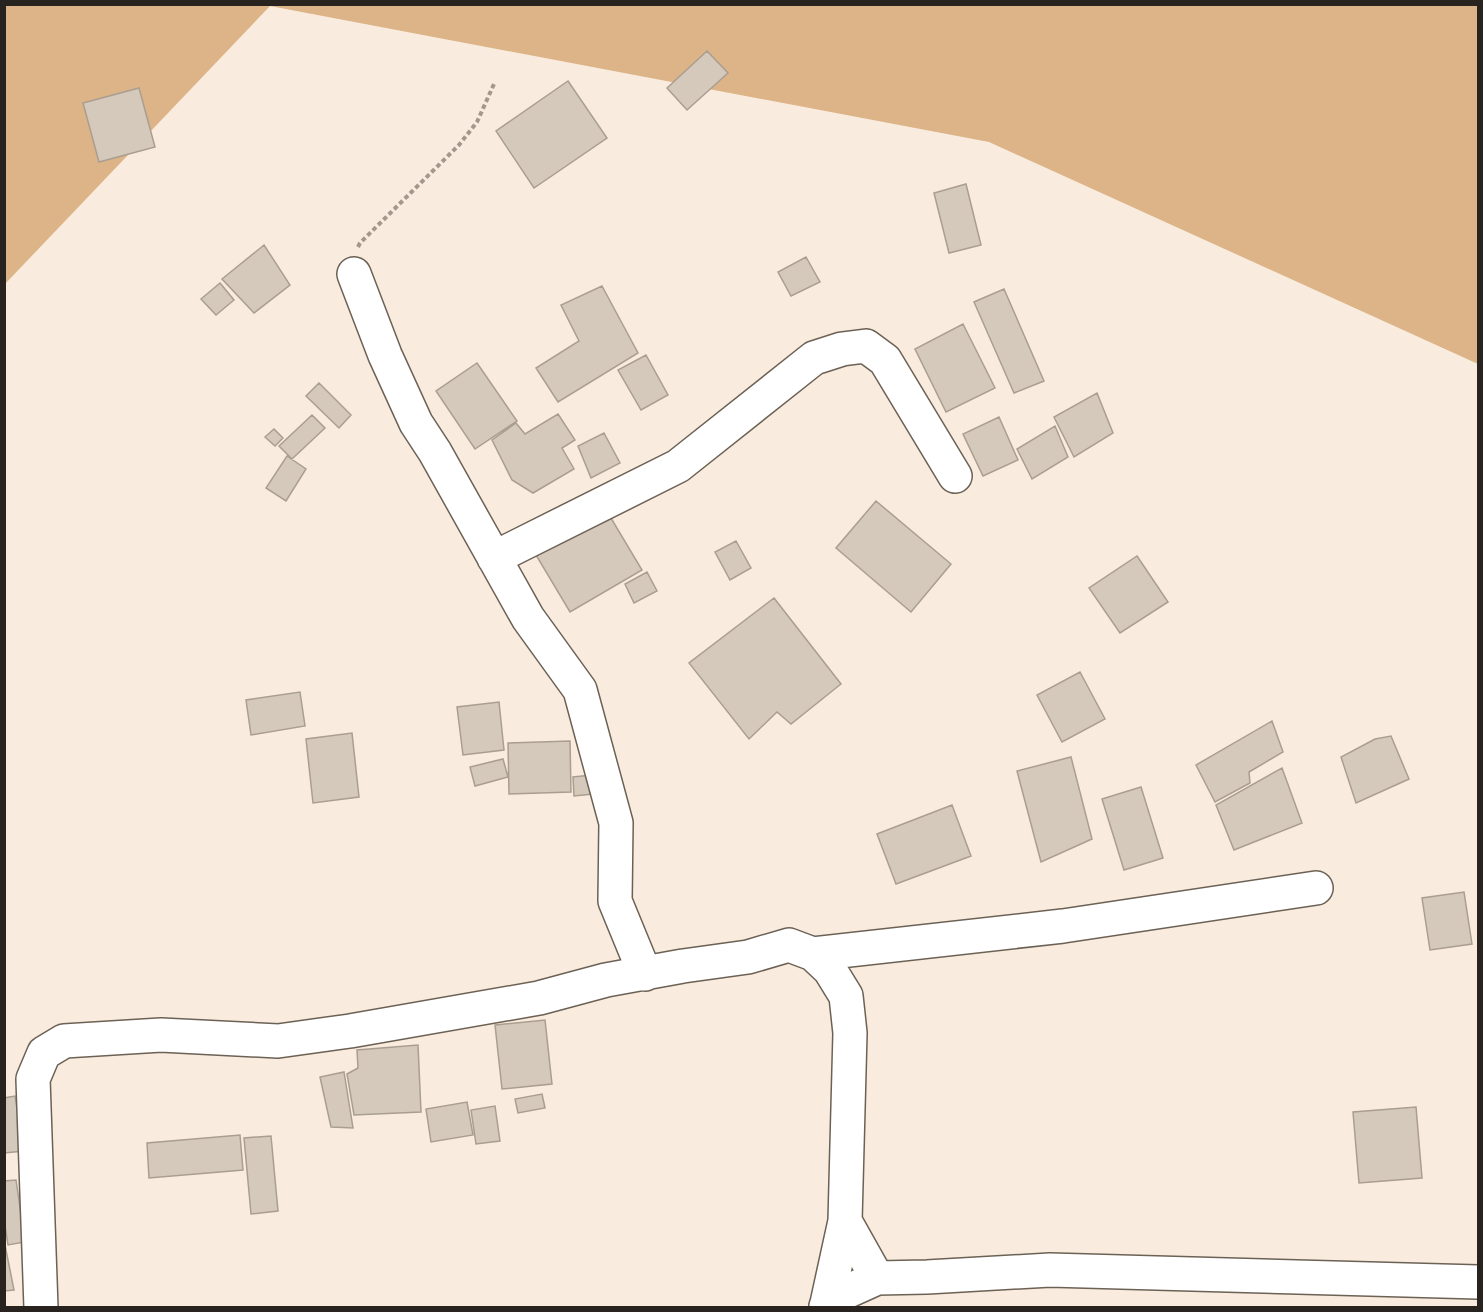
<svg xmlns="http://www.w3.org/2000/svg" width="1483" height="1312" viewBox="0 0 1483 1312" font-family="'DejaVu Sans',sans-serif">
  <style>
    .forest { fill: #dcb488 }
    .building { fill: #d5c9bb; stroke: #aa9e91; stroke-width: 1.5 }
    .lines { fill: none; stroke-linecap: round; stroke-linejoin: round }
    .minor-casing { stroke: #6c6155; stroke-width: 36 }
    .path { stroke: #a2988e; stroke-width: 4; stroke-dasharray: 4.5 3; stroke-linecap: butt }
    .minor { stroke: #fff; stroke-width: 33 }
  </style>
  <rect width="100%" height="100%" fill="#f9ecde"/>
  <!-- forest -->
  <path class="forest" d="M5,5h1473v359l-489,-222 -719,-136 -265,278z"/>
  <!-- building -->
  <path class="building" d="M707,51l21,22 -41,37 -20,-22z
    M568,81l39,57 -73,50 -38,-57z
    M139,88l16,59 -56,15 -16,-59z
    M966,184l15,61 -32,8 -15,-60z
    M264,245l26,40 -36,28 -32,-34z
    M806,257l14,25 -29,14 -13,-24z
    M220,283l14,17 -18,15 -15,-16z
    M602,286l36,67 -80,49 -22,-34 43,-27 -18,-36z
    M1004,289l40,92 -30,12 -40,-91z
    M963,324l32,64 -49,24 -31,-63z
    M646,355l22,40 -27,15 -23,-40z
    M477,363l40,58 -42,28 -39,-58z
    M319,383l32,32 -12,13 -33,-32z
    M1097,393l16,40 -39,24 -20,-40z
    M558,414l17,26 -13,8 12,21 -41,24 -21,-13 -20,-40 24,-17 9,11z
    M312,415l13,13 -33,31 -13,-13z
    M999,417l19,43 -35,16 -20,-42z
    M1055,426l13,31 -36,22 -15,-30z
    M274,429l9,9 -8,8 -10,-9z
    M604,433l16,30 -29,15 -13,-32z
    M287,456l19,13 -20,32 -20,-13z
    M876,501l75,63 -40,48 -75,-64z
    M605,508l37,62 -72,42 -37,-62z
    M736,541l15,27 -21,12 -15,-28z
    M1137,556l31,46 -48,31 -31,-45z
    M647,572l10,19 -23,12 -9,-19z
    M774,598l67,86 -50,40 -14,-12 -28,27 -60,-76z
    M1080,672l25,47 -43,23 -25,-47z
    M300,692l5,34 -54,9 -5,-35z
    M499,702l5,48 -41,5 -6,-48z
    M1272,721l11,31 -34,20 1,11 -35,19 -19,-37z
    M352,733l7,64 -46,6 -7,-64z
    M1391,736l18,43 -53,24 -15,-46 34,-18z
    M570,741l1,51 -62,2 -1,-51z
    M1071,757l21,82 -51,23 -24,-91z
    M503,759l5,18 -33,9 -5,-19z
    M1282,768l20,55 -68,27 -18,-45z
    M592,775l1,19 -19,2 -1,-19z
    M1141,787l22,71 -39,12 -22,-71z
    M952,805l19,51 -75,28 -19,-50z
    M1464,892l8,52 -42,6 -8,-52z
    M545,1020l7,64 -50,5 -7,-64z
    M418,1045l3,67 -67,3 -7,-41 11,-6 -1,-18z
    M344,1072l9,56 -22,-1 -11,-50z
    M542,1094l3,14 -27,5 -3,-14z
    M15,1096l9,55 -20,2v-55z
    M467,1102l6,33 -42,7 -5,-33z
    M495,1106l5,35 -24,3 -5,-34z
    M1416,1107l6,71 -63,5 -6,-71z
    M240,1135l3,35 -94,8 -2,-35z
    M271,1136l7,75 -27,3 -7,-76z
    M16,1180l9,62 -17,3 -4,-26v-38z
    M4,1240l10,50 -10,1z"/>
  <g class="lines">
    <defs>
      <path id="minor" d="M354,274l31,81 31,68 19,29 93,166 52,72 36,133 -1,78 30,73
        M494,558l184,-92 136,-108 28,-9 24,-3 19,14 70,116
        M813,954l250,-28 253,-38
        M845,1221l32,57
        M826,1306l20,-14 31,-14 50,-1 123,-7 428,12
        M41,1308l-8,-229 11,-26 20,-12 97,-6 117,6 72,-10 189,-33 67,-18 77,-14 65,-9 41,-12 24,9 17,16 16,26 4,37 -5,188 -19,87"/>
    </defs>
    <!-- minor casing -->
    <use href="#minor" class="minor-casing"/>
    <!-- path -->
    <path class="path" d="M358,247l2,-4 99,-98 18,-23 17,-38"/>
    <!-- minor -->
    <use href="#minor" class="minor"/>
  </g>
  <!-- border -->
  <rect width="1483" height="1312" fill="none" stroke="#28231e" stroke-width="12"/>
</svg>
